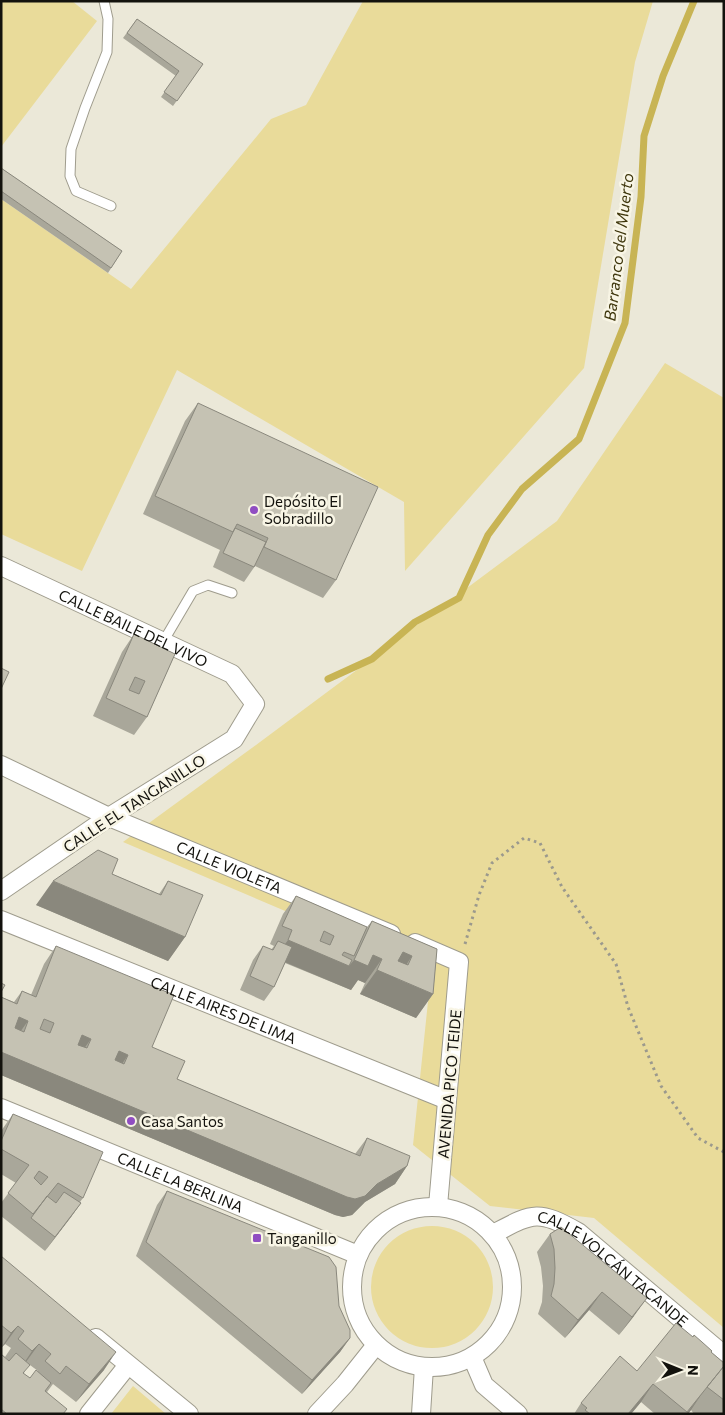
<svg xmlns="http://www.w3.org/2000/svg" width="725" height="1415" viewBox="0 0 725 1415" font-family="Commissioner,sans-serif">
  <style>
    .green { fill: #e9db9a }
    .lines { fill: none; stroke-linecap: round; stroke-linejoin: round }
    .stream { stroke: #c8b454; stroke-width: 7 }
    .service-casing { stroke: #9f9c8d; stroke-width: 11 }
    .minor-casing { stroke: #9f9c8d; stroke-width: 20 }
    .path { stroke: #9b998d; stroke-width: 3; stroke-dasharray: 2.5 4; stroke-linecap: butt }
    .service { stroke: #fff; stroke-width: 9 }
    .minor { stroke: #fff; stroke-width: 18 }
    .wall { fill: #a9a79a; fill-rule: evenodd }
    .shaded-wall { fill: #8a887d }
    .building { fill: #c5c2b3; stroke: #8a887d; fill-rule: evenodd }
    .poi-dot { fill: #904ec2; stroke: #f8f5e5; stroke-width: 2 }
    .labels { text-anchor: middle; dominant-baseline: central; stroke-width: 5; stroke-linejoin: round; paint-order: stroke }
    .poi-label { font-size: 15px; fill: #13120d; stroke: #f8f5e5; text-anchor: start }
    .street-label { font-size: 15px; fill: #13120d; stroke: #f8f5e5 }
    .water-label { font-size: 16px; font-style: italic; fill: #3f370d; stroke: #f8f5e5 }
  </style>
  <rect width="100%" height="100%" fill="#ebe8d8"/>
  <!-- green -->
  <path class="green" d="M1,1h71l25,20 -96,126z
    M363,1h290l-18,61 -51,306 -179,203 -1,-69 -227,-132 -95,201 -81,-37v-335l130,90 140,-170 35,-14z
    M665,363l59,35v930l-130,-110 -104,-12 -77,-61 18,-172 -308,-131 137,-100 297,-221z
    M371 1287a61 61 0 1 1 122 0a61 61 0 1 1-122 0Z
    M133,1386l33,28h-55z"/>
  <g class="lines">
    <!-- stream -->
    <path class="stream" d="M328,679l44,-20 43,-37 44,-24 29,-63 34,-46 57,-50 46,-116 16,-126 3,-61 19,-60 31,-75"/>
    <defs>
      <path id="service" d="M104,1l4,18 -1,33 -22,56 -14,41 -1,27 6,15 35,15
        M163,642l30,-51 15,-6 24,8"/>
      <g id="minor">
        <path id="s1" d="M1,566l231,108 23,30 -21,35 -125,78 -108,74"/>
        <path id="s2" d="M1,765l108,52 282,117"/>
        <path id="s3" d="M1,920l446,180"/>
        <path d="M415,943l44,19 -21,244"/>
        <path id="s4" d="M1,1108l357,147"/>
        <circle cx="432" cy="1287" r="80"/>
        <path id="s5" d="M493,1234c40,-21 44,-25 85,-2l146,123"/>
        <path d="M96,1338l93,76"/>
        <path d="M472,1357l12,28 34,29"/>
        <path d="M89,1414l39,-49"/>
        <path d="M317,1414l28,-30 31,-39"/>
        <path d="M421,1414l3,-47"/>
      </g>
    </defs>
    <!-- service casing -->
    <use href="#service" class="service-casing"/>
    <!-- minor casing -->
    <use href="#minor" class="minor-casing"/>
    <!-- path -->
    <path class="path" d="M465,944l14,-49 13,-32 32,-25 16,5 22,44 54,77 12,43 33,79 37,52 26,14"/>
    <!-- service -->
    <use href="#service" class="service"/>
    <!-- minor -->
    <use href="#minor" class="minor"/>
  </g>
  <!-- wall -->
  <path class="wall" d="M137,19l66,45 -30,42 -12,-9 15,-21 -53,-38z
    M1,168l121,83 -14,22 -107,-74z
    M198,403l138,177 -13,18 -68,-32 -11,16 -31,-15 7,-17 -77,-36 42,-93z
    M134,634l41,20 -28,63 -13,18 -41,-19 29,-64z
    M112,874l47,20 9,-13 17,56 -17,24 -132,-56z
    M296,896l71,31 5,-6 65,28 -4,45 -17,24 -56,-24 5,-11 -7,-3 -7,10 -66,-27 -11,24 -10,14 -24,-11 13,-30 10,-14 8,4 3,-4 -4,-2 13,-30z
    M56,946l96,101 25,32 178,75 12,-16 40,28 -12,18 -30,18 -13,13 -9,2 -8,-2 -334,-140v-78l13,5 8,-11 9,4 13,-31z
    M13,1114l70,84 -3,4 1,1 -10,14 -26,34 -44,-35v-13l15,-20 -15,-9v-43z
    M167,1191l172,115 11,32 -10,14 -38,42 -166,-138 21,-51z
    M550,1234l84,82 -15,19 -30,-25 -24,28 -27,-24 4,-12 1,-16 -2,-19 -4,-15z
    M1,1256l103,114 -28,32 -23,-18 -6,8 17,22h-63v-60l8,7 -4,-4 6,-9 -6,-4 -4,4zM26,1362l12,9 -8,7 -6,-4z
    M711,1352l13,11v51h-30l-3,-4 -3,4h-33l-14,-12 -10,12h-57l7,-11 56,-32z"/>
  <!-- shaded-wall -->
  <path class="shaded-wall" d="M53,881l132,56 -17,24 -132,-56z
    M288,940l61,26 5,-6 19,-5 9,4 -17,24 -7,-3 -7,10 -76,-32z
    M403,952l9,4 -15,23 36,15 -17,24 -56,-24 17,-24z
    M19,1017l9,4 -13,18 -9,-3z
    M82,1035l9,4 -13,18 -9,-4z
    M119,1051l9,4 -12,18 -10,-4z
    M1,1052l376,132 30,-18 -12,18 -30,18 -13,13 -9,2 -8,-2 -334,-140z
    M81,1203l-10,14 -26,34 10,-14z
    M602,1292l-13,18 -24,28 13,-18z
    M647,1298l-13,18 -15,19 13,-18z
    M18,1326l-13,18 -4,4 10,-15z
    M350,1338l-10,14 -38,42 10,-14z
    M39,1344l-13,18 -6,7 12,-18z
    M116,1352l-12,18 -28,32 13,-18z
    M653,1384l-12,18 -10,12h-3z
    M703,1392l-12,18 -3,4h-2z"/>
  <!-- building -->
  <path class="building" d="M137,19l66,45 -26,37 -13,-9 15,-21 -52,-38z
    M1,168l121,83 -11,17 -110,-77z
    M198,403l180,84 -42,93 -72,-33 4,-9 -31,-14 -4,8 -78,-36z
    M235,528l31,14 -12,25 -31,-14z
    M134,634l41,20 -28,63 -41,-19zM135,677l10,4 -6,13 -10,-4z
    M1,668l8,4 -8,17z
    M98,850l20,9 -6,15 49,21 7,-14 35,14 -18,42 -132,-56z
    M296,896l71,31 -13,29 -10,-4 -2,3 10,5 -3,6 -61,-26 4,-10 -10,-4zM324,931l10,5 -4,9 -10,-4z
    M372,921l65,28 -4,45 -56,-24 5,-11 -9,-4 -5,11 -14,-6zM403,952l9,4 -4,9 -10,-4z
    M278,941l14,6 -18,40 -24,-11 13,-30 10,4z
    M56,946l118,49 -22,52 33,14 -8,18 183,77 7,-18 43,18 -3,10 -30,18 -12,12 -10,3 -8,-2 -346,-145v-55l16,7 5,-13 14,6zM19,1017l9,4 -4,11 -9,-4zM44,1019l10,4 -4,10 -10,-4zM82,1035l9,4 -4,9 -9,-3zM119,1051l9,4 -4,9 -9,-4z
    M1,983l4,2 -4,7z
    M13,1114l90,38 -20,46 -25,-15 -25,31 -25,-21 21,-28 -28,-16v-8zM39,1171l9,6 -7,8 -7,-7z
    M167,1191l162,66 7,10 3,39 11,24v8l-38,42 -166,-138z
    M64,1192l17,11 -26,34 -24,-19 16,-22 9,7z
    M561,1227l86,71 -15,19 -30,-25 -24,28 -27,-24 3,-12 1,-16 -1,-19 -4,-15z
    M1,1256l115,96 -27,32 -23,-18 -6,8 -15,-13 6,-7 -12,-10 -7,7 -14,-12 6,-8 -6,-5 -7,7 -10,-8z
    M676,1323l17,14 1,-2 8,7 10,9 -1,1 13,11v3l-37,46 -34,-28 -25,30h-38l-5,-4 2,-2 -6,-5 39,-47 17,15z
    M16,1353l14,12 -7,8 7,5 6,-8 15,13 -6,8 22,18 -4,5h-56l-6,-5v-55l8,7z
    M724,1366v34l-17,-13z"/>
  <!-- markers -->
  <g class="poi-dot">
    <circle cx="254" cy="510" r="5"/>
    <circle cx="131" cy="1121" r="5"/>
    <rect x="252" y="1233" width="10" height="10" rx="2.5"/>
  </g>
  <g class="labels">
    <!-- poi labels -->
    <g class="poi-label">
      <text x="264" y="501">Depósito El<tspan x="264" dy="17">Sobradillo</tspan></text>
      <text x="141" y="1121">Casa Santos</text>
      <text x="267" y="1238">Tanganillo</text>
    </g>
    <!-- street labels -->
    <g class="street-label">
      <text stroke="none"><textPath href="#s1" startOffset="146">CALLE BAILE DEL VIVO</textPath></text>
      <text transform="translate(134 803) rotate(-33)">CALLE EL TANGANILLO</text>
      <text stroke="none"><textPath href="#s2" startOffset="250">CALLE VIOLETA</textPath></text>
      <text stroke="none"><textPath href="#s3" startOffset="240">CALLE AIRES DE LIMA</textPath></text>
      <text transform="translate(449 1084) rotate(-85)">AVENIDA PICO TEIDE</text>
      <text stroke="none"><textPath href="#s4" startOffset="194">CALLE LA BERLINA</textPath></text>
      <text stroke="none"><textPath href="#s5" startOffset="141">CALLE VOLCÁN TACANDE</textPath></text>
    </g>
    <!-- water labels -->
    <g class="water-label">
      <text transform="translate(618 247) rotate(-83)">Barranco del Muerto</text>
    </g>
  </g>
  <!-- border -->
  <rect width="725" height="1415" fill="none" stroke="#13120d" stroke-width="5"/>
  <!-- north arrow -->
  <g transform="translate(680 1370) rotate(91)" stroke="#f8f5e5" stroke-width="4" paint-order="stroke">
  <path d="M0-4L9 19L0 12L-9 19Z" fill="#13120d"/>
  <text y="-8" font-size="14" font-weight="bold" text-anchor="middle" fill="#13120d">N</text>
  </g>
</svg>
